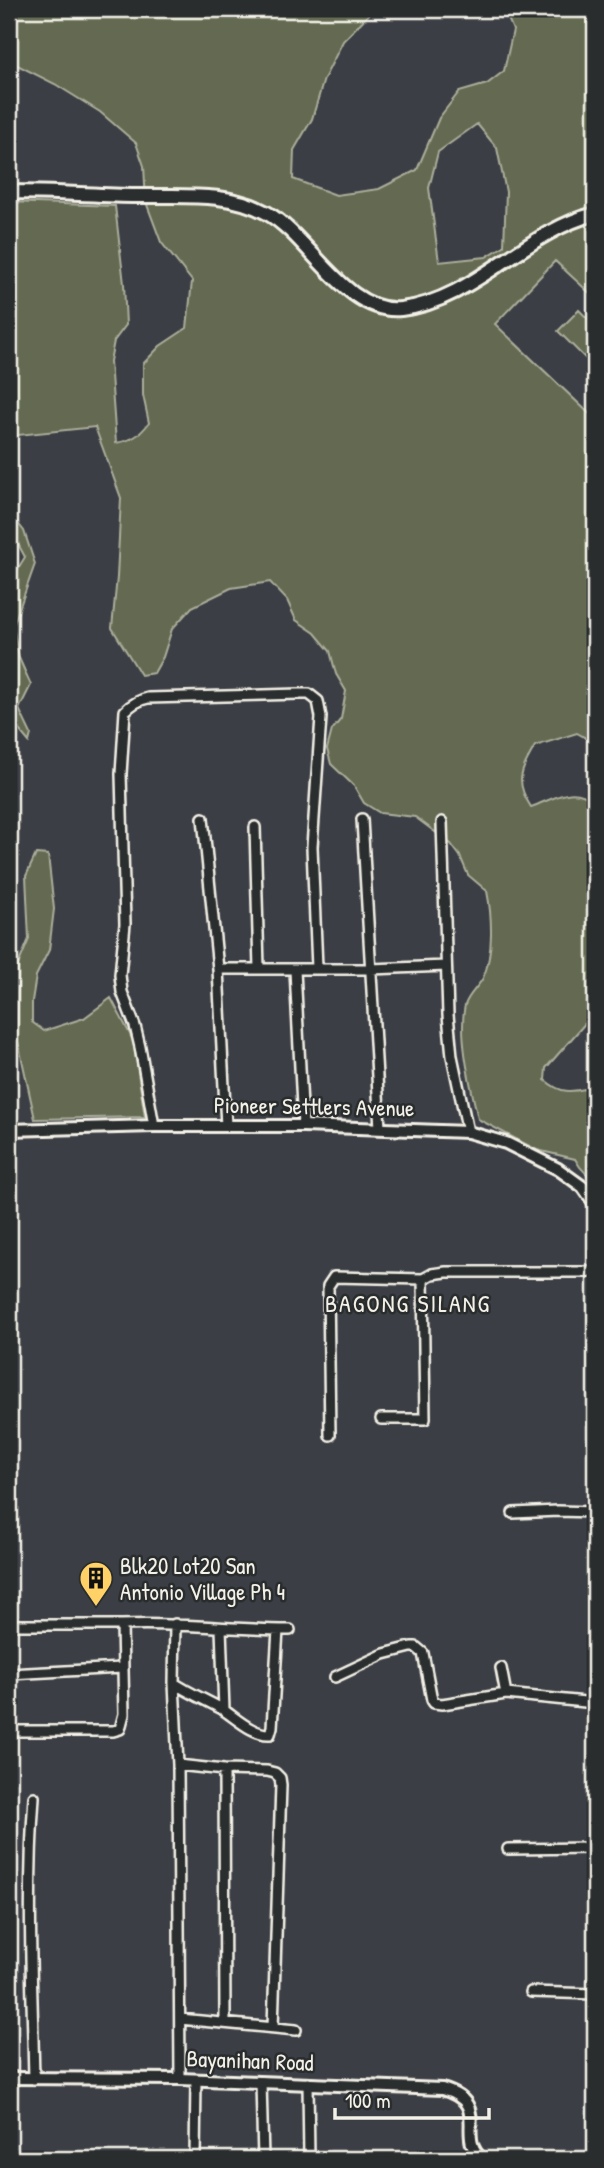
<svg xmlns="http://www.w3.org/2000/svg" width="604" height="2168" viewBox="0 0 604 2168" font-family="'Patrick Hand',sans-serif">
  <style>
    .green { fill: #646b51; stroke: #acae9c; stroke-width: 2; fill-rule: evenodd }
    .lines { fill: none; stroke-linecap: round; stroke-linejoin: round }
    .minor-casing { stroke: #f4f1e8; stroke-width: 14 }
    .tertiary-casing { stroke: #f4f1e8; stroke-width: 16 }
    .secondary-casing { stroke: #f4f1e8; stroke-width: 18 }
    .minor { stroke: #2a2d2e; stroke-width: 9 }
    .tertiary { stroke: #2a2d2e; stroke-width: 10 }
    .secondary { stroke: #2a2d2e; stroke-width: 12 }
    .labels { text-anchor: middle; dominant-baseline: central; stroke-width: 5; stroke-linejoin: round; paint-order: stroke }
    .street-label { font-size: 23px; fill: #f4f1e8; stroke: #2a2d2e }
    .poi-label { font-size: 23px; fill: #f4f1e8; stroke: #2a2d2e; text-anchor: start }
    .neighbourhood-label { font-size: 24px; letter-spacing: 2px; fill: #f4f1e8; stroke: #2a2d2e }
  </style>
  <rect width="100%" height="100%" fill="#3b3e44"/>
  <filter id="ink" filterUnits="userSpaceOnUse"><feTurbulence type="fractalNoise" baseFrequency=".0143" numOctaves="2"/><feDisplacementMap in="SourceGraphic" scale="14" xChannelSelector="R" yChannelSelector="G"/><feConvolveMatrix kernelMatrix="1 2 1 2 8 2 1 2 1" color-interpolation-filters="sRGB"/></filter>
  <g filter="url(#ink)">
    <!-- green -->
    <path class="green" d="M9,9h365l-31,32 -19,38 -12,40 -18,31 -1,29 43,16 43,-6 38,-19 22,-52 20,-26 28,-8 17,-13 9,-41 -9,-21h91v289l-40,-37 -60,63 100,95v324l-18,-10 -42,13c-14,25 -21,35 -4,61 25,-9 41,-23 64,-5v210l-49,56 -1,12c18,16 29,11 50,7v96l-15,-16 -5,-8 -38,-9 -59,-31c-7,-32 -20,-82 -13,-114 3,-10 13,-18 18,-27 11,-25 9,-62 4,-87l-19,-16 -8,-19 -9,-12 -36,-27 -35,-4 -16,-10 -10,-17 -23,-22 -4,-15 5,-19 9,-11 5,-28 -10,-17 -6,-23 -15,-18 -19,-13 -9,-20 -17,-18 -39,6 -39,19 -20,22 -9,28 -9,16 -13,2 -29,-47 5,-51 4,-79 -26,-71 -86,9v-234l106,4 9,78 2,41 -12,16 -4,20 6,82c16,-3 23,-7 33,-20l-6,-28v-31l17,-18 27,-18 5,-47 -31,-39 -15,-40 -2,-36 -8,-23 -36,-31 -45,-28 -38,-19 -8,-7zM477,124l20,24 9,44 -2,54 -18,11 -47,5 -10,-74 9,-36z
      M579,310l16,16v42l-37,-37z
      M9,512l15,19 11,33 -22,62 6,32 12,27 -12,24 12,25 -2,8 -20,-24v-135l16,-26 -16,-30z
      M36,854l12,1 6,54 -5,41 -13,26 -4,25v21l12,9 40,-13 27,-20 22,42 12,77 -110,2 -18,-82 1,-72 11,-26 -3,-63z"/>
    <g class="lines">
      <defs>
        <path id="minor" d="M203,818l15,151 8,157
          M362,819l18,309
          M442,822l6,193 4,41 16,76
          M255,827l4,141
          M218,969h153l75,-3
          M295,970l8,156
          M154,1126l-14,-79 -5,-21 -13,-34 -2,-17 5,-51 -4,-150 4,-63c7,-7 13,-11 23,-13l151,-4h10l9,7 3,16 -9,130 5,121
          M381,1419h44l-2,-140
          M330,1435l-2,-149 6,-9 89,2 9,-5 14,-2h149
          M513,1513l45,-2 37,1
          M175,1624l-1,59 4,82 2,314
          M9,1625h113l2,89 -4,15 -7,2h-104
          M122,1625c56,-3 112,5 168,5
          M221,1628l3,82
          M9,1674l113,-6
          M335,1677l49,-23 27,-7h5l7,6 9,47 2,3 8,1 64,-10 -5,-26
          M174,1683c15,10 32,17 48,26 14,9 31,26 48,25l2,-7 6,-97
          M506,1694l89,9
          M178,1765l46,5 43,1 8,2 5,5 1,7 -8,242
          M224,1770l1,253
          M508,1849l87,-1
          M531,1992l64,2
          M180,2019l116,11
          M34,2079c-2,-94 -7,-188 0,-282
          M261,2082l2,77
          M308,2083l1,76
          M195,2159l1,-79"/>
        <path id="tertiary" d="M9,1130l145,-4h149l165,6 38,11 52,26 25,18 12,17
          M9,2078l171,1 262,10c51,15 12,46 40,70"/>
        <path id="secondary" d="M9,192c42,0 85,3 127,4 43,1 92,-5 131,17 43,24 79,102 134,96 72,-8 124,-78 194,-95"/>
      </defs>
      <!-- minor casing -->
      <use href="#minor" class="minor-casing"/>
      <!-- tertiary casing -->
      <use href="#tertiary" class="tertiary-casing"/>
      <!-- secondary casing -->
      <use href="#secondary" class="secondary-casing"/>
      <!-- minor -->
      <use href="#minor" class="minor"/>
      <!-- tertiary -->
      <use href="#tertiary" class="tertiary"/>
      <!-- secondary -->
      <use href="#secondary" class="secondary"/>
    </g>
  </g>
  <!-- icons -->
  <defs>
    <symbol id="building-pin" viewBox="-11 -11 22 30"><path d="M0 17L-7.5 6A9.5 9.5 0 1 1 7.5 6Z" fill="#ffd166" stroke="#2a2d2e"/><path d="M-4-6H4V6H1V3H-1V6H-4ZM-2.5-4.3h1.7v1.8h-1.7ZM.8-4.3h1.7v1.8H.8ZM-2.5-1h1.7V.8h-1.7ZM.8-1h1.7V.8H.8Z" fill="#111"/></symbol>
  </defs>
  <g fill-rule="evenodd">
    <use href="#building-pin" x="77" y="1559" width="38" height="52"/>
  </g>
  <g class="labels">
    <!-- street labels -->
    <g class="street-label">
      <text transform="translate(314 1106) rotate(1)">Pioneer Settlers Avenue</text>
      <text transform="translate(250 2060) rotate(2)">Bayanihan Road</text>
    </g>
    <!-- poi labels -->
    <g class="poi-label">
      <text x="120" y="1565">Blk20 Lot20 San<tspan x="120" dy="26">Antonio Village Ph 4</tspan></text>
    </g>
    <!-- neighbourhood labels -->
    <g class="neighbourhood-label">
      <text x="408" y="1303">BAGONG SILANG</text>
    </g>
  </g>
  <!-- margin -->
  <rect width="604" height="2168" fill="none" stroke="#2a2d2e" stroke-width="35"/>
  <rect x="18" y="18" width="569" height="2133" fill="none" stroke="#f4f1e8" stroke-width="2.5" filter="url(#ink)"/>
  <!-- scale -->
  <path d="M335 2108v10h154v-10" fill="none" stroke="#f4f1e8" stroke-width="3.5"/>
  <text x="345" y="2108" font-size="21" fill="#f4f1e8" stroke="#2a2d2e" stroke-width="5" paint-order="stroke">100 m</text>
</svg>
